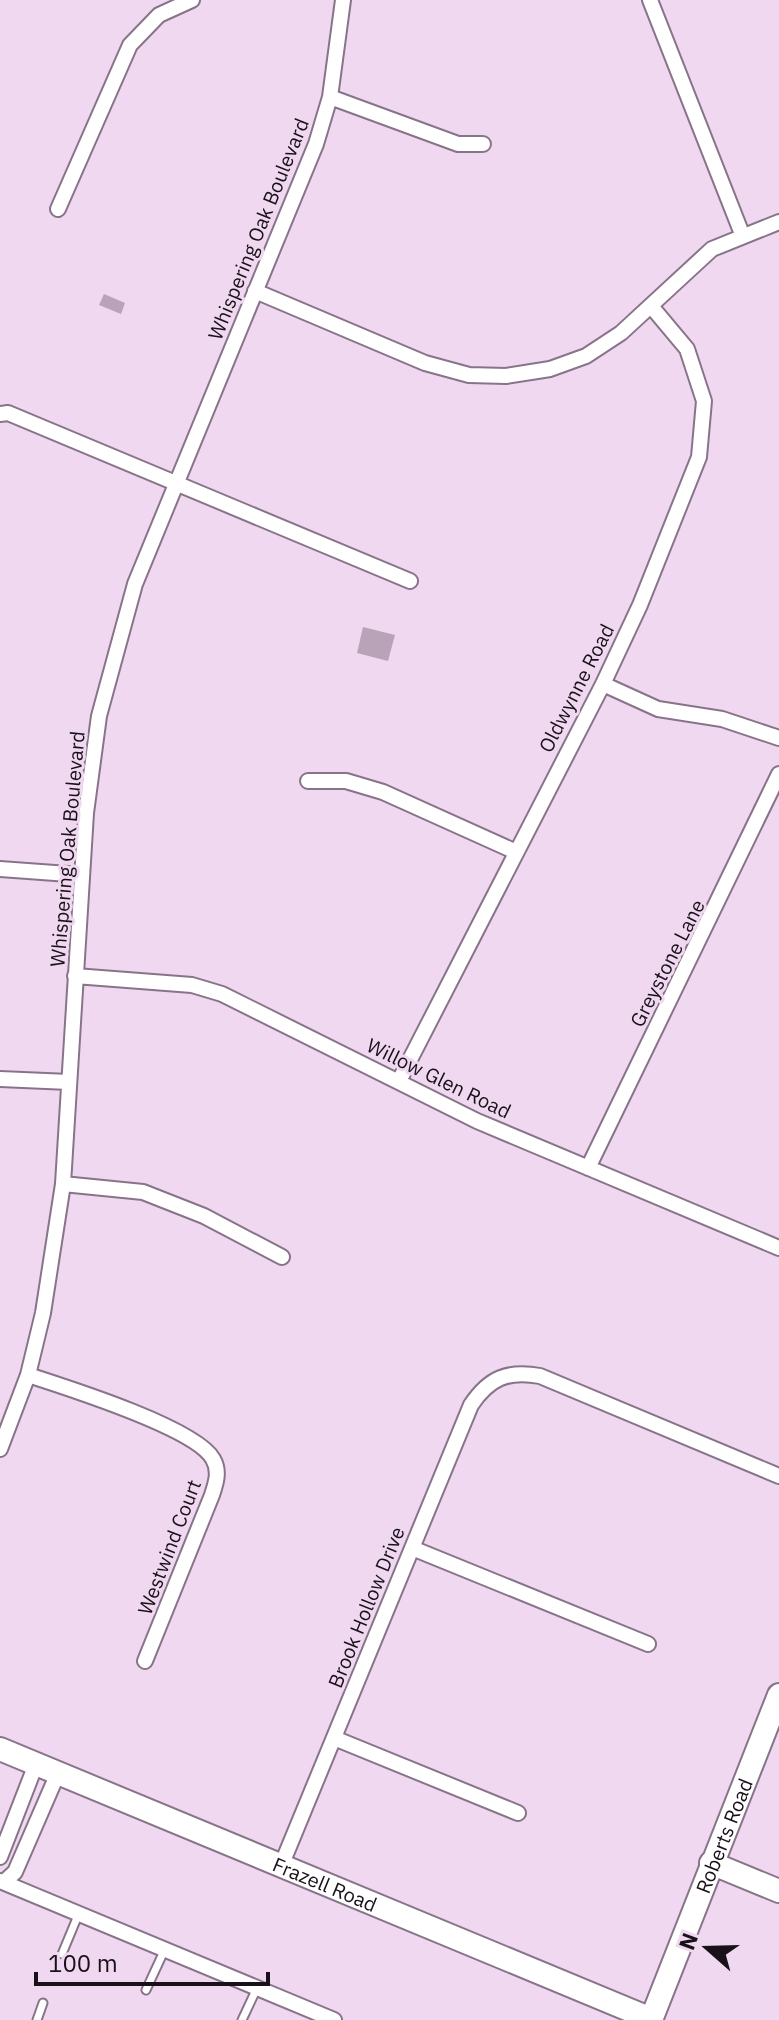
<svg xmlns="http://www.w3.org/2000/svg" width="779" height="2020" viewBox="0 0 779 2020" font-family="'IBM Plex Sans',sans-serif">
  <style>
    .building { fill: #b9a3b9 }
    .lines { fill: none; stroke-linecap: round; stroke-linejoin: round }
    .lane-casing { stroke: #887488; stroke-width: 11 }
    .street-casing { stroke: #887488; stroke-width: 18 }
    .secondary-casing { stroke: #887488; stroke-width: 26 }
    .lane { stroke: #fff; stroke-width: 7 }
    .street { stroke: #fff; stroke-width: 14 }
    .secondary { stroke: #fff; stroke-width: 22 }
    .labels { text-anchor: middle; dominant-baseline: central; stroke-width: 6; stroke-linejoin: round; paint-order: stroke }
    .street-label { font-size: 20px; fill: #191119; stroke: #f0d9f0 }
  </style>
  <rect width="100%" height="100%" fill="#f0d9f0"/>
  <!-- building -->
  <path class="building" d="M104,294l21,9 -4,11 -22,-9z
    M363,627l32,8 -7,26 -31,-8z"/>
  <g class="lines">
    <defs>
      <path id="lane" d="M62,1954l17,-41
        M146,1990l19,-41
        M37,2020l6,-17
        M242,2020l15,-32"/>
      <path id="street" d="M650,0l92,234
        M330,97l128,47h25
        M58,209l72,-164 29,-30 33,-15
        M255,291l170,72 44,12 37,1 44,-7 36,-13 35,-23 91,-84 67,-27
        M0,414l8,-1 402,168
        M603,684l55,25 64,10 57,19
        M308,781h38l37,11 131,59
        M0,869l82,6
        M75,976l117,9 30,9 255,127 302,127
        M0,1079l69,3
        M399,1081l204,-397 37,-79 59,-148 5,-56 -17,-52 -36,-43
        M588,1168l191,-394
        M63,1184l80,8 61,24 78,41
        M28,1375c37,12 168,53 185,84 7,12 3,24 -1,36l-67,166
        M0,1449l28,-74 15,-62 20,-129 23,-371 13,-97 36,-132 181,-440 14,-47 13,-97
        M412,1548l236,96
        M334,1738l184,75
        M0,1857l36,-93
        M281,1866l190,-461c18,-27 37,-35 69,-29l239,100
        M0,1881l334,139
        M4,1882l11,-10 43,-99"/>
      <g id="secondary">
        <path id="s1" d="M0,1749l651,270"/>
        <path d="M711,1863l68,28"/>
        <path id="s2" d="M651,2020l128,-325"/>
      </g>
    </defs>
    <!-- lane casing -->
    <use href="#lane" class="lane-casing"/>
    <!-- street casing -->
    <use href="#street" class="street-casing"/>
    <!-- secondary casing -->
    <use href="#secondary" class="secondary-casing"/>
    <!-- lane -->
    <use href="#lane" class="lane"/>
    <!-- street -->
    <use href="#street" class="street"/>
    <!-- secondary -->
    <use href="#secondary" class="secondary"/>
  </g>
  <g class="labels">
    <!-- street labels -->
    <g class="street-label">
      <text transform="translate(258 229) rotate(-68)">Whispering Oak Boulevard</text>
      <text transform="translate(576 688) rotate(-63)">Oldwynne Road</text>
      <text transform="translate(67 849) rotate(-85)">Whispering Oak Boulevard</text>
      <text transform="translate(667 963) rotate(-63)">Greystone Lane</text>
      <text transform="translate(439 1078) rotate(26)">Willow Glen Road</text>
      <text transform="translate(169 1547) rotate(-69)">Westwind Court</text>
      <text transform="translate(366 1607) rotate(-68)">Brook Hollow Drive</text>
      <text stroke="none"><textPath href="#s2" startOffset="198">Roberts Road</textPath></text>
      <text stroke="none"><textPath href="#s1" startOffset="352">Frazell Road</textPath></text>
    </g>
  </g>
  <!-- north arrow -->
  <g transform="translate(707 1948) rotate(290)" stroke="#f0d9f0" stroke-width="6" paint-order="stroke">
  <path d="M0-6L14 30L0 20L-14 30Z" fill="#191119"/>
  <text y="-12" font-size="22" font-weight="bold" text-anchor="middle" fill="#191119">N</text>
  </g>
  <!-- scale -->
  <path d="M36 1972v12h232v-12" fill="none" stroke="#191119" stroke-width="4"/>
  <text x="48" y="1972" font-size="24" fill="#191119" stroke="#f0d9f0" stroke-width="6" paint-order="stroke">100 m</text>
</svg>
